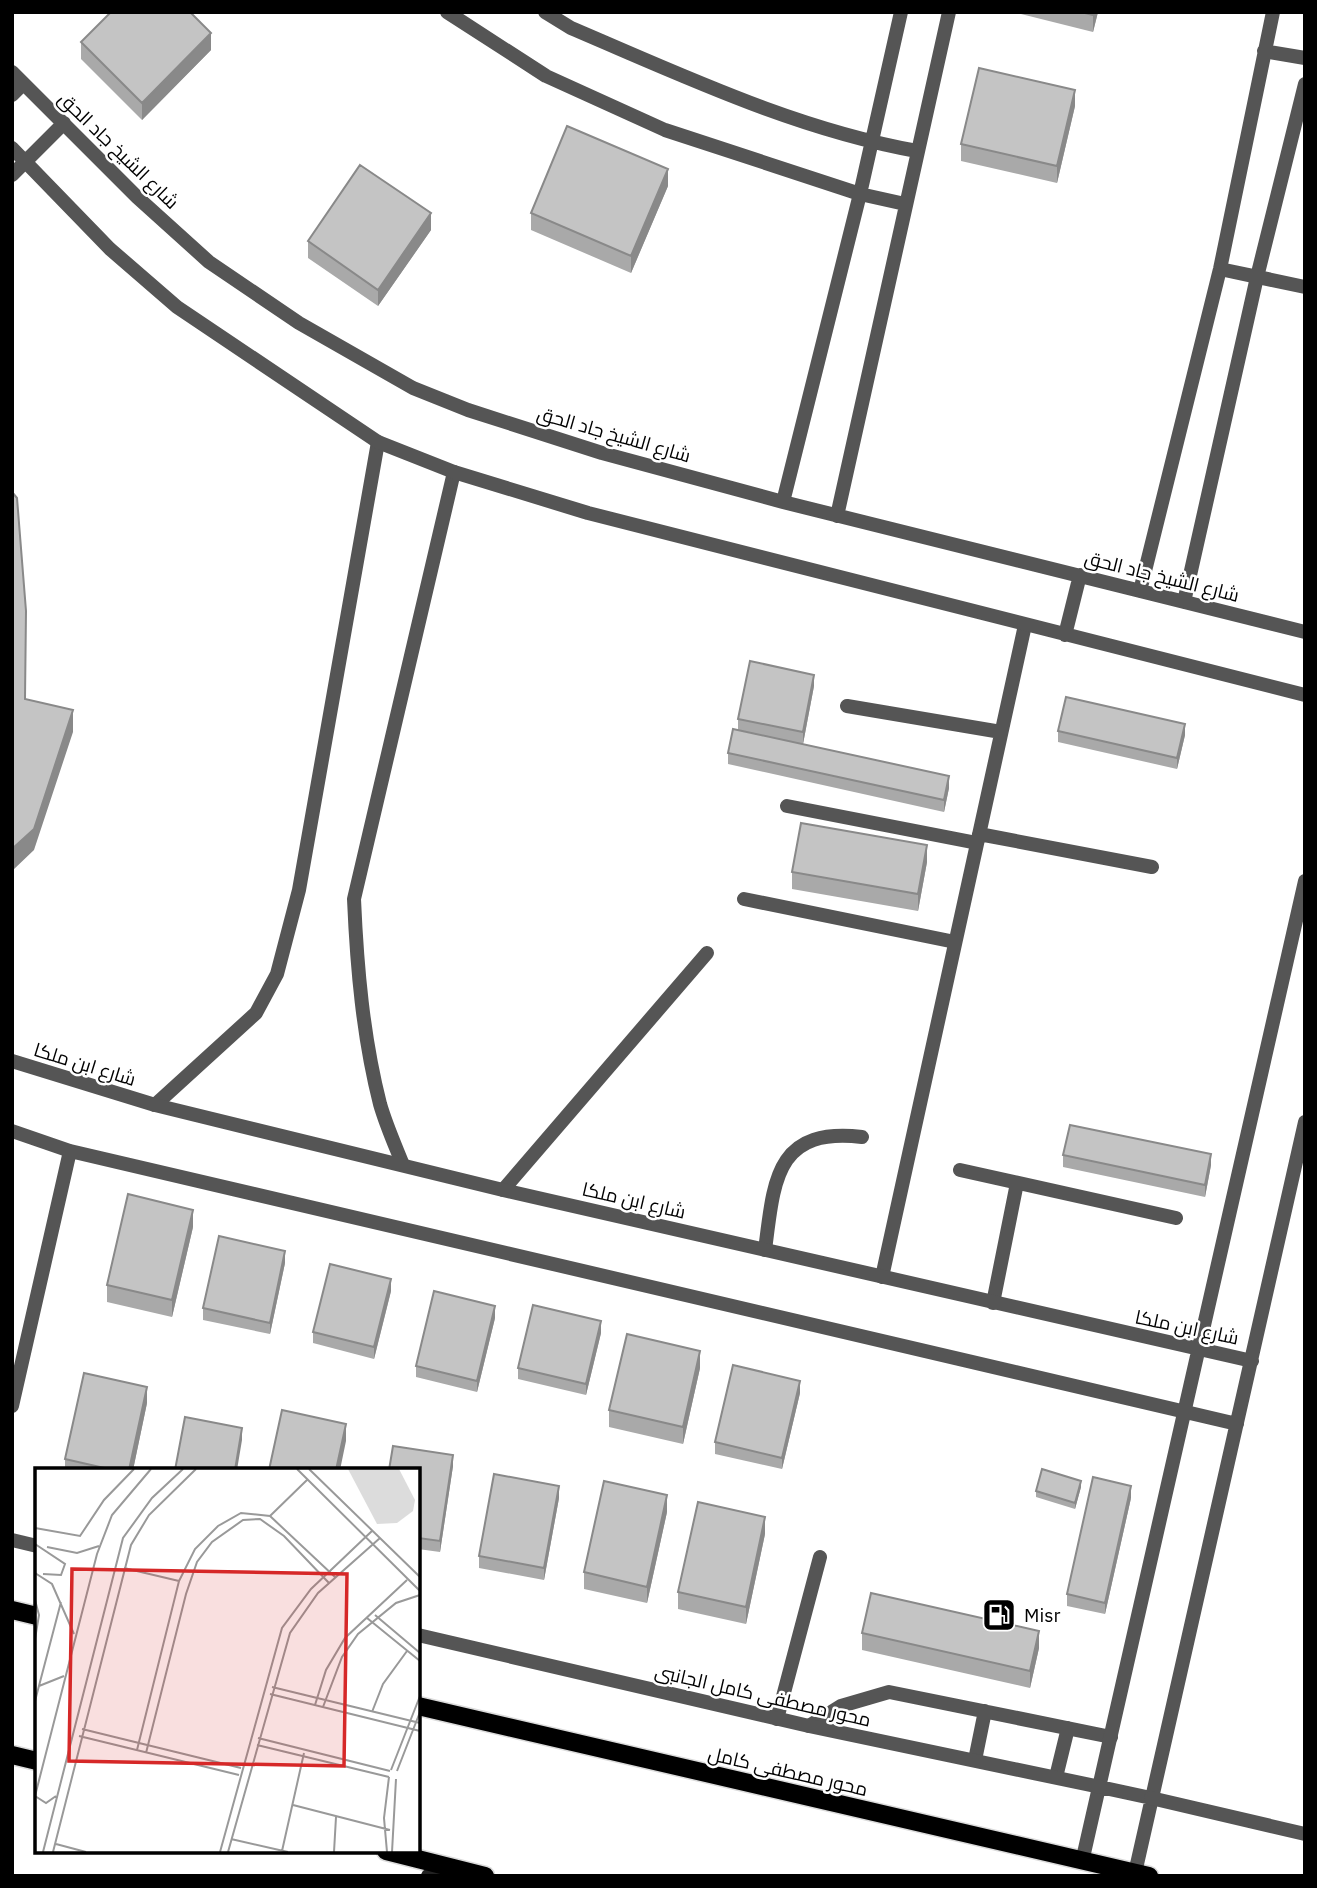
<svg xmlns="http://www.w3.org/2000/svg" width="1317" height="1888" viewBox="0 0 1317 1888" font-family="'IBM Plex Sans',Cairo,sans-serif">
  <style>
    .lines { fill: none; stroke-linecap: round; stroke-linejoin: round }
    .primary-casing { stroke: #dbdbdb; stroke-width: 21 }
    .service { stroke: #555; stroke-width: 14 }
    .minor { stroke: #555; stroke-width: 14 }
    .tertiary { stroke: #555; stroke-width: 14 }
    .secondary { stroke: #222; stroke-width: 14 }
    .primary { stroke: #000; stroke-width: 18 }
    .wall { fill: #a9a9a9 }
    .shaded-wall { fill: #898989 }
    .building { fill: #c4c4c4; stroke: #898989; stroke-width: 2 }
    .labels { text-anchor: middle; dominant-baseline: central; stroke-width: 5; stroke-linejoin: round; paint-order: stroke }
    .street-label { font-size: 19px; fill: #000; stroke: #fff }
    .poi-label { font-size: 19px; fill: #000; stroke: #fff; text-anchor: start }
    .inset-road { fill: none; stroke: #999; stroke-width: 2 }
    .view { fill: #d62828; fill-opacity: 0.15; stroke: #d62828; stroke-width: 3.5 }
    .inset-edge { fill: none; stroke: #000; stroke-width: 3.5 }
  </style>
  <rect width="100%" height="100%" fill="#fff"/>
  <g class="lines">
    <defs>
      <path id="primary" d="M12,1610l25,6
        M418,1706l731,170
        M12,1755l25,6
        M386,1851l99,25"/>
    </defs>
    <!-- primary casing -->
    <use href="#primary" class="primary-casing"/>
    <!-- service -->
    <path class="service" d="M847,706l154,26
      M787,806l190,37
      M979,834l173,33
      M744,899l211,43
      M155,1105l101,-92 21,-39 22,-84 79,-448
      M403,1165c-8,-20 -17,-40 -23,-61 -17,-67 -23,-136 -26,-205l100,-427
      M960,1170l216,48
      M503,1190l204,-237
      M765,1250c9,-69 10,-123 97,-113
      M882,1277l143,-652
      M993,1303l24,-120
      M777,1719l43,-162
      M809,1726l32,-20 48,-14 222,45
      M975,1760l10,-49
      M1056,1777l12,-49"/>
    <!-- minor -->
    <path class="minor" d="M447,12l99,64 119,54 195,64 45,10
      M545,12l26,16c113,48 224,101 346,123
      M1264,51l41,7
      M12,72l125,125 72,65 90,61 114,65 55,22 134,43 181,49 522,130
      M12,95l11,-11
      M12,148l98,101 67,58 201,135 76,30 134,41 717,182
      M12,175l52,-52
      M1220,269l85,18
      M783,502l77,-308 41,-182
      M837,516l112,-504
      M1140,591l80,-322 53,-257
      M1184,602l73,-325 48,-193
      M1065,635l15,-60
      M12,1061l143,44 348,85 749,171
      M12,1131l58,20 1167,273
      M12,1406l58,-255
      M1100,1787l51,11
      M1082,1862l223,-981
      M1135,1873l170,-751"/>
    <!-- tertiary -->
    <path class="tertiary" d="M12,1540l25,6
      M418,1635l391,91 291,61
      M1151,1798l154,36"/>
    <!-- secondary -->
    <path class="secondary" d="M428,1876l20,-9"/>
    <!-- primary -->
    <use href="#primary" class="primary"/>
  </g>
  <!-- wall -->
  <path class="wall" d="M1013,12h85l-5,20z
    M81,42l130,8 -69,70 -61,-61z
    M1075,106l-18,77 -96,-22v-17z
    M668,186l-37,87 -100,-43v-17z
    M431,230l-53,76 -70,-48v-17z
    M814,686l-11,58 146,44 -5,24 -216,-48v-11l10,-23v-11z
    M1058,731l127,4 -8,34 -119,-27z
    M927,862l-9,49 -126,-22v-17z
    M1063,1155l148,10 -6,32 -142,-30z
    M193,1227l-21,90 -65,-15v-17z
    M285,1263l-15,71 -67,-14v-12z
    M391,1291l-17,68 -61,-16v-11z
    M495,1318l-18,74 -61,-15v-11z
    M601,1333l-15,62 -68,-16v-11z
    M700,1368l-17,76 -74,-17v-17z
    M800,1393l-18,76 -67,-15v-12z
    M147,1403l-14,67h-68v-11z
    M453,1466l-13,86 -22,-3v-79z
    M1081,1487l-6,22 -39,-12v-6z
    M559,1498l-15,82 -65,-12v-12z
    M1131,1498l-26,116 -38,-8v-12z
    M667,1512l-20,91 -63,-14v-17z
    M765,1534l-19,90 -68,-15v-17z
    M862,1633l177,15 -9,40 -168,-38z"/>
  <!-- shaded-wall -->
  <path class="shaded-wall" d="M1094,12h4l-5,20v-17z
    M211,33v17l-69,70v-17z
    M1075,90v16l-18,77v-17z
    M668,169v17l-37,87v-17z
    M431,213v17l-53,76v-16z
    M814,675v11l-11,58v-12z
    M73,710v22l-39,118 -22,21v-22z
    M1185,724v11l-8,34v-11z
    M949,776v12l-5,24v-12z
    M927,845v17l-9,49v-17z
    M1211,1154v11l-6,32v-12z
    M193,1210v17l-21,90v-17z
    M285,1251v12l-15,71v-11z
    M391,1279v12l-17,68v-12z
    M495,1306v12l-18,74v-11z
    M601,1321v12l-15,62v-11z
    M700,1351v17l-17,76v-17z
    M800,1381v12l-18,76v-11z
    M147,1387v16l-14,67h-4z
    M346,1424v17l-6,29h-4z
    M242,1428v12l-5,30h-2z
    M453,1455v11l-13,86v-11z
    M1081,1481v6l-6,22v-6z
    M559,1486v12l-15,82v-12z
    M1131,1486v12l-26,116v-11z
    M667,1495v17l-20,91v-16z
    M765,1517v17l-19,90v-17z
    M1039,1631v17l-9,40v-17z"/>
  <!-- building -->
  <path class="building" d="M111,12h79l21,21 -69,70 -61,-61z
    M1081,12h13l-1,3z
    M979,68l96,22 -18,76 -96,-22z
    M567,126l101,43 -37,87 -100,-43z
    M360,165l71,48 -53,77 -70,-49z
    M12,492l5,6 9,113 -1,88 48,11 -39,119 -22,20z
    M750,661l64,14 -11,57 -65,-13z
    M1066,697l119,27 -8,34 -119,-27z
    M733,729l216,47 -5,24 -216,-47z
    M801,823l126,22 -9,49 -126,-22z
    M1070,1125l141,29 -6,31 -142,-30z
    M128,1194l65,16 -21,90 -65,-15z
    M219,1236l66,15 -15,72 -67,-15z
    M330,1264l61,15 -17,68 -61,-15z
    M434,1291l61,15 -18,75 -61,-15z
    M533,1305l68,16 -15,63 -68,-16z
    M627,1334l73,17 -17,76 -74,-17z
    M733,1365l67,16 -18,77 -67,-16z
    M84,1373l63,14 -18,83h-16l-48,-11z
    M282,1410l64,14 -10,46h-67z
    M185,1417l57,11 -7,42h-60z
    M393,1446l60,9 -13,86 -22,-3v-68h-29z
    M1042,1469l39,12 -6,22 -39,-12z
    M494,1474l65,12 -15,82 -65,-12z
    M1093,1477l38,9 -26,117 -38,-9z
    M604,1481l63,14 -20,92 -63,-15z
    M698,1502l67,15 -19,90 -68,-15z
    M871,1593l168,38 -9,40 -168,-38z"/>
  <!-- icons -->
  <defs>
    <symbol id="fuel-square" viewBox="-11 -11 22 22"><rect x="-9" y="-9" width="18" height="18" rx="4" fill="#000" stroke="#fff"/><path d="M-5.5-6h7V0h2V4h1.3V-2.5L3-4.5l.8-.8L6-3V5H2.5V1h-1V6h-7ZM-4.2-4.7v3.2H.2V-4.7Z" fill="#fff"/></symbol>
  </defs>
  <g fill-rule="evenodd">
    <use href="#fuel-square" x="980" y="1596" width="38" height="38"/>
  </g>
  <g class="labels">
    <!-- street labels -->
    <g class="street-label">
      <text transform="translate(119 150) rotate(44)">شارع الشيخ جاد الحق</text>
      <text transform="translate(614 434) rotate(16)">شارع الشيخ جاد الحق</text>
      <text transform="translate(1162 576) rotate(14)">شارع الشيخ جاد الحق</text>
      <text transform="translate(85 1064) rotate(17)">شارع ابن ملكا</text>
      <text transform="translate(634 1200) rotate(13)">شارع ابن ملكا</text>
      <text transform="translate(1187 1327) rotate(12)">شارع ابن ملكا</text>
      <text transform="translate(763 1695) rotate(13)">محور مصطفى كامل الجانبى</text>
      <text transform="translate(788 1771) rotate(13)">محور مصطفى كامل</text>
    </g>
    <!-- poi labels -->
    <g class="poi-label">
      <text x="1024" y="1615">Misr</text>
    </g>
  </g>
  <!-- overview -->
  <g transform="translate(35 1468)">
    <rect width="385" height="385" fill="#fff"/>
    <path d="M313,1h51l16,31 -2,11 -16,12 -20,1z" fill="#dcdcdc"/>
    <path class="inset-road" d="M262,1l123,122M274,1l111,108M235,48l38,-37M0,60l45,8 24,-36 30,-31M0,76l30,20 -4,11 -18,-1M12,79l30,6 22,-7M89,100l55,13M0,105l17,11 22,50M0,132l4,15 -4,24M340,147l45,38M332,150l53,43M4,218l25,-10M237,219l148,36M235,226l150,37M0,233l26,-99M280,237l11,-35 19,-32 62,-58M288,239l19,-50 16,-23 38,-31 24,-8M337,244l11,-28 24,-33M47,261l159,39M44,268l160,39M223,270l132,33M222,277l132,32M102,282l42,-169 16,-32 23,-23 23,-13 29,3 65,61M111,285l40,-159 11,-32 15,-20 31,-22 17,-1 24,17 45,47M356,302l29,-74M362,303l23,-59M0,328l62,-242 15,-39 39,-46M0,328l11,7 10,-7M258,337l97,25M196,371l57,13M21,376l30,8M247,383l22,-98M8,384l80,-314 29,-40 31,-29M18,384l78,-307 18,-30 47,-46M185,384l62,-224 29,-39 62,-59M193,384l62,-219 28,-40 62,-55M299,384l2,-35M352,384l-3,-34 5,-41M357,384l4,-73"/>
    <path class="view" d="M37,101l275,5 -3,192 -275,-5z"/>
    <rect width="385" height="385" class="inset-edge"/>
  </g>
  <!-- border -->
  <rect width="1317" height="1888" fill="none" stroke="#000000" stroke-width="28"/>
</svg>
